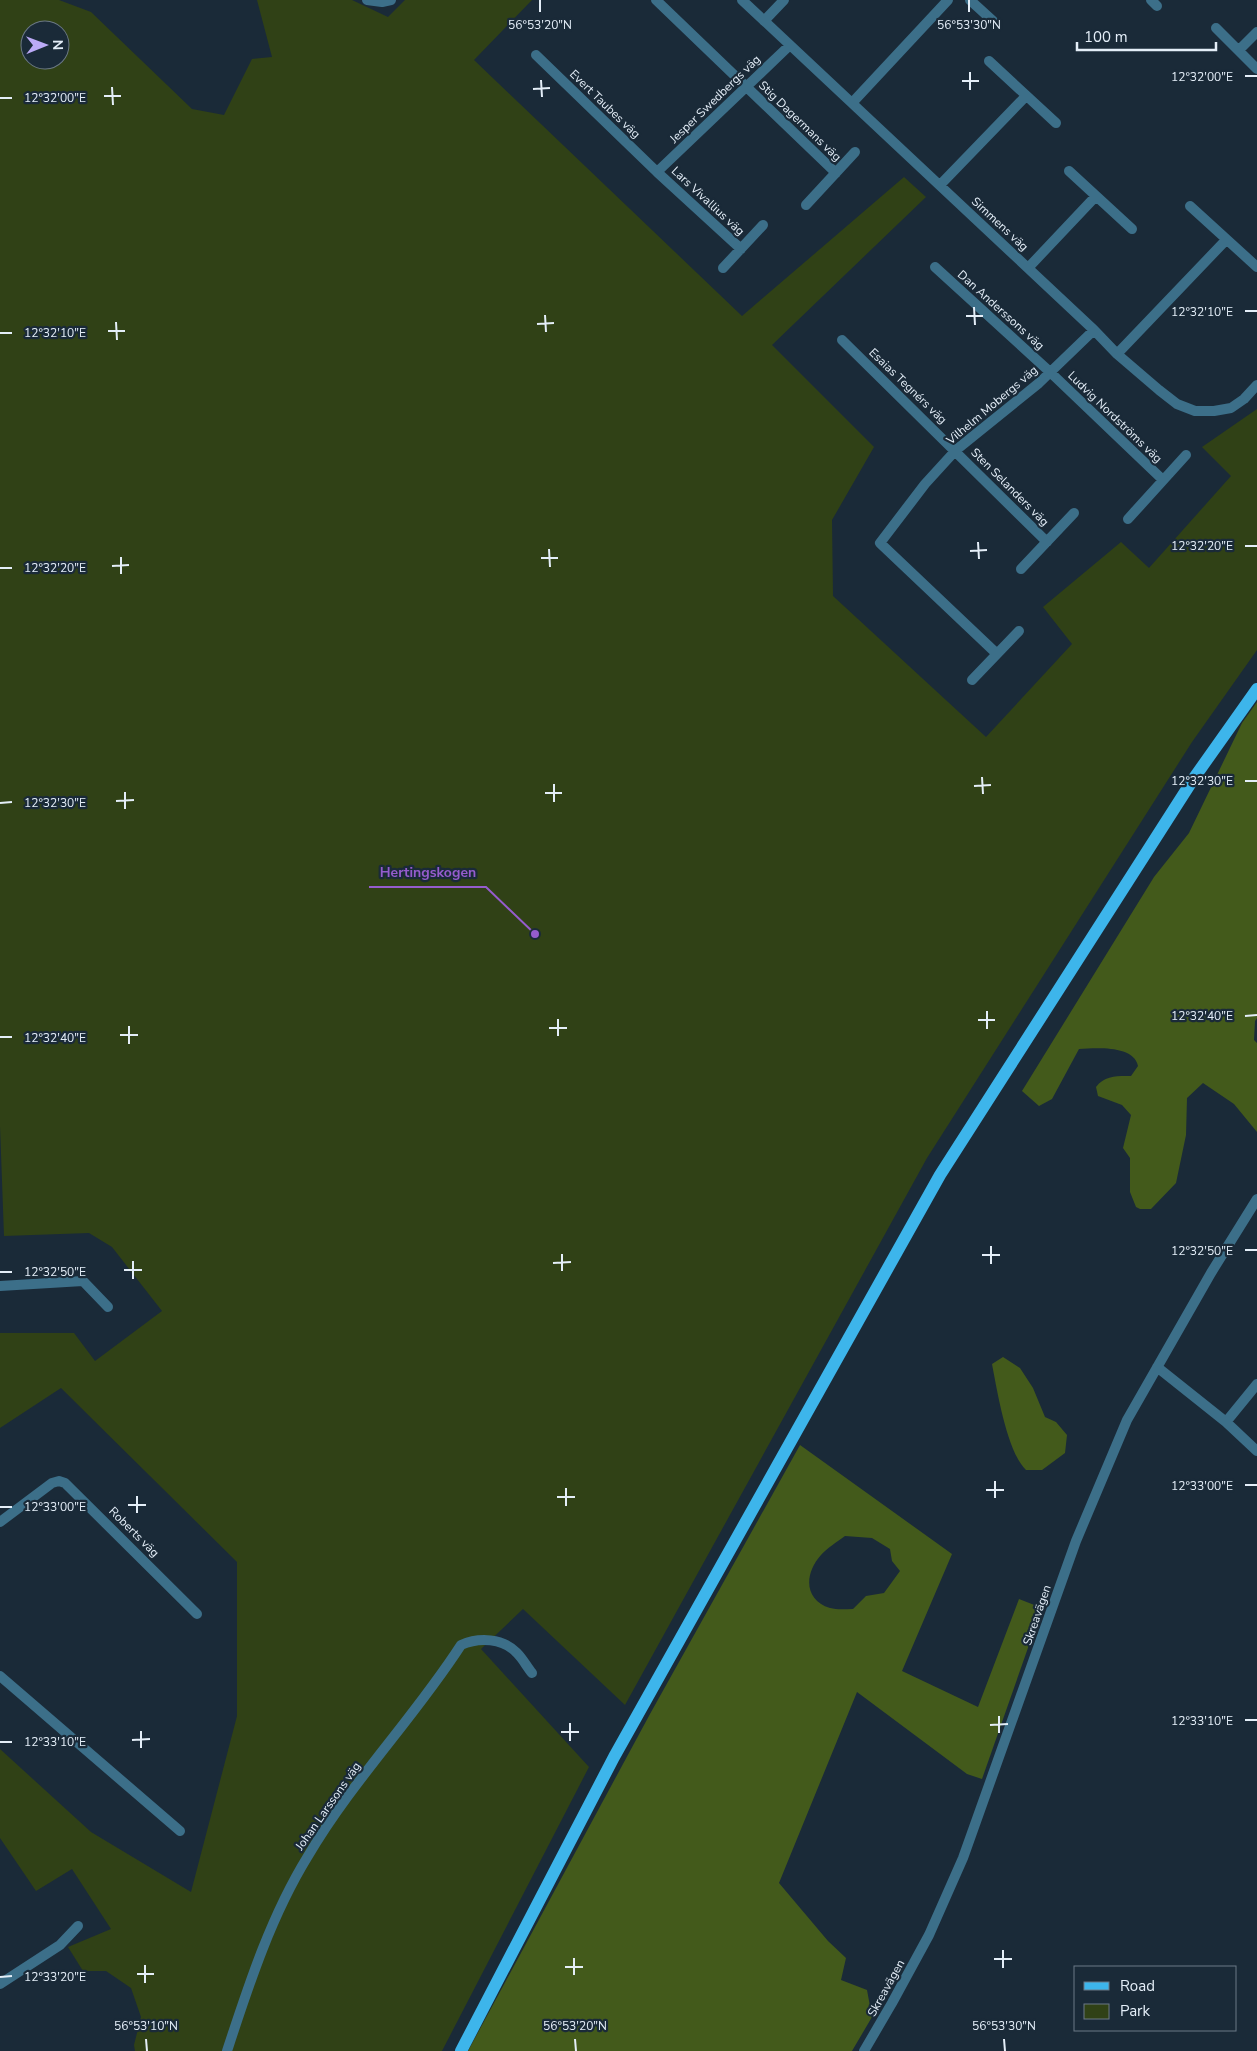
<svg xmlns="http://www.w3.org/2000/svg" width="1257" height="2051" viewBox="0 0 1257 2051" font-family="'Nunito Sans',sans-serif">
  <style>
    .green { fill: #304116; fill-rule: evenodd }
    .forest { fill: #435a1b; fill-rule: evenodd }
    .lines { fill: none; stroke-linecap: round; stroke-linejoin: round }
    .minor { stroke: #3c6f89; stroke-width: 10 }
    .major { stroke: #3db5eb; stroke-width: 12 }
    .ticks { fill: none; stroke: #e4eef8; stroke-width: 2 }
    .labels { text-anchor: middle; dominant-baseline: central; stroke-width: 4.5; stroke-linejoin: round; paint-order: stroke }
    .street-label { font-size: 12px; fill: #e4eef8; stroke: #1a2a38 }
    .ticks-label { font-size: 12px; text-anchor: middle; fill: #e4eef8; stroke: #1a2a38; stroke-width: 4.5; stroke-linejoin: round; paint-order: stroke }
    .leader { fill: none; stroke: #955ccd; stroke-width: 2 }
    .callout-dot { fill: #955ccd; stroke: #1a2a38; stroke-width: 2 }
    .callout-label { font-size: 14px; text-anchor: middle; font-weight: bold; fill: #955ccd; stroke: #1a2a38; stroke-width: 4.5; stroke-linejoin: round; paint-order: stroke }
  </style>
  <rect width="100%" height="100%" fill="#1a2a38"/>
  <!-- green -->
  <path class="green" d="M0,0h59l32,12 101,97 32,6 28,-56 20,-2 -15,-57h95l36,17 17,-17h127l-58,60 268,256 162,-139 22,20 -154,148 102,102 -42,73 1,76 153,141 86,-93 -29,-37 78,-65 28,26 82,-92 -29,-29 55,-38v241l-65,92 -265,416 -302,547 -102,-96 -42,40 108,118 -147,284h-307l-1,-6 7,-28 -10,-29 -25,-17h-23l-15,-24 43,-18 -39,-60 -36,22 -36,-53v-89l91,83 100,60 46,-176v-154l-176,-174 -61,40v-95h74l21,28 67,-50 -50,-64 -23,-14 -85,3 -4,-110zM30,30h30v30h-30z"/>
  <!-- forest -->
  <path class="forest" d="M1257,702v316l-2,3 -1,19 3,3v89l-23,-28 -31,-21 -16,15 -1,37 -10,48 -25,26h-11l-4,-2 -6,-15v-34l-7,-10 8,-33 -9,-10 -24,-9 -2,-9c9,-12 22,-11 35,-11l7,-10c-4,-21 -42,-18 -59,-17l-27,50 -13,7 -17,-15 132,-214 35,-44 53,-110z
    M1003,1357l17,11 13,20 12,29 11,5 11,13 -2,18 -23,17h-16c-19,-18 -29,-80 -34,-106z
    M800,1445l152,109 -50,117 76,36 41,-108 23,9 -60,171 -15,-5 -110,-82 -78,191 49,58 18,17 -5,22 26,10 5,27 -20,34h-384l182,-337zM845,1536l27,2 18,11 2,12 8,10 -16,22 -18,3 -13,13c-7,0 -16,1 -23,-1 -26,-8 -26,-34 -9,-53 6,-7 16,-13 24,-19z"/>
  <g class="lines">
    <!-- minor -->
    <path class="minor" d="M367,0l15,2 9,-2
      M656,0l180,173
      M742,0l352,330 23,24 42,36 18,14 18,7h19l17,-3 13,-9 13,-14
      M970,0l23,21
      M1151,0l6,6
      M764,21l20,-21
      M1216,28l41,41
      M1239,50l18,-18
      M536,55l121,117 84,77
      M989,61l67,62
      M852,103l96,-103
      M1069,171l63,58
      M657,172l133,-127
      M940,185l86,-89
      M806,205l49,-53
      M1190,206l67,61
      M935,267l115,105 113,108
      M723,268l40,-43
      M1028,268l68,-72
      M842,340l205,202
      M1117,354l109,-114
      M1128,519l58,-64
      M1021,569l53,-56
      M996,653l-116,-110 45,-59 31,-34 83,-67 55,-53
      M972,680l47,-49
      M0,1286l83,-5 25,26
      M1157,1367l69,55 31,29
      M1226,1422l31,-38
      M0,1522l52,-39 7,-2 6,2 132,131
      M0,1676l180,155
      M0,1984l60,-39 18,-19
      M227,2051c22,-67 44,-135 81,-195 44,-75 106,-138 153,-211 18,-8 42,-7 56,8 6,6 10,14 15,20
      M864,2051l28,-48 37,-68 34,-77 113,-317 51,-121 84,-147 46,-74"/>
    <!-- major -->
    <path class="major" d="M461,2051l153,-294 326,-582 254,-397 63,-89"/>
  </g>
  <!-- ticks -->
  <path class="ticks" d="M540,0v12M969,0v12M970,72v18M1245,76h12M541,80l1,17M962,81h17M112,87l1,18M533,89l17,-1M104,96h17M0,98h12M974,307l1,18M1245,311h12M545,315l1,17M966,316h17M116,322l1,18M537,324l17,-1M108,331h17M0,333h12M978,542l1,17M1245,546h12M549,549l1,18M970,551l17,-1M121,557v17M541,558h17M112,566l17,-1M0,568h12M982,777l1,17M1245,781h12M554,784v18M974,786l17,-1M125,792v17M545,793h17M116,801l18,-1M0,803l12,-1M987,1011v18M1245,1016l12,-1M558,1019v17M978,1020h17M129,1026v18M549,1028h18M120,1035h18M0,1037h12M991,1246v18M1245,1250h12M562,1254v17M982,1255h18M133,1261v18M553,1263l18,-1M124,1270h18M0,1272h12M995,1481v17M1245,1485h12M566,1488v18M986,1490h18M137,1496v17M557,1497h18M128,1505h18M0,1507h12M999,1716v17M1245,1720h12M570,1723v18M990,1725l18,-1M141,1731v17M561,1732h18M132,1740l18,-1M0,1742h12M1003,1950v18M574,1958v17M994,1959h18M145,1965v18M565,1967h18M137,1974h17M0,1977l12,-1M146,2039l1,12M575,2039l1,12M1004,2039l1,12"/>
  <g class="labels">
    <!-- street labels -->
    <g class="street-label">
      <text transform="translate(715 99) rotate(-44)">Jesper Swedbergs väg</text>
      <text transform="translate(605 104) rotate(44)">Evert Taubes väg</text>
      <text transform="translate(800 121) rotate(44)">Stig Dagermans väg</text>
      <text transform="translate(708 201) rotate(43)">Lars Vivallius väg</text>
      <text transform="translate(1000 224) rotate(43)">Simmens väg</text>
      <text transform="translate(1001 310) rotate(42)">Dan Anderssons väg</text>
      <text transform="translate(908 386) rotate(44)">Esaias Tegnérs väg</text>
      <text transform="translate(992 405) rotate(-40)">Vilhelm Mobergs väg</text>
      <text transform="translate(1115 417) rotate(44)">Ludvig Nordströms väg</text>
      <text transform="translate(1010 487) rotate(45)">Sten Selanders väg</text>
      <text transform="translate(134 1532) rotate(45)">Roberts väg</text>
      <text transform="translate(1037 1615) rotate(-71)">Skreavägen</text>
      <text transform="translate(328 1806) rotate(-55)">Johan Larssons väg</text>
      <text transform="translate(886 1988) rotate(-61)">Skreavägen</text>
    </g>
  </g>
  <g class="ticks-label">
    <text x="540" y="29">56°53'20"N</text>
    <text x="969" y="29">56°53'30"N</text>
    <text x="1202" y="81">12°32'00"E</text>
    <text x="55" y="102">12°32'00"E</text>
    <text x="1202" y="316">12°32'10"E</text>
    <text x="55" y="337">12°32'10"E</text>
    <text x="1202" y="550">12°32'20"E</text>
    <text x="55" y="572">12°32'20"E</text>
    <text x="1202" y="785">12°32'30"E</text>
    <text x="55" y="807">12°32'30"E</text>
    <text x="1202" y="1020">12°32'40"E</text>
    <text x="55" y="1042">12°32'40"E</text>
    <text x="1202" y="1255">12°32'50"E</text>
    <text x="55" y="1276">12°32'50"E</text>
    <text x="1202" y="1490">12°33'00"E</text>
    <text x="55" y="1511">12°33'00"E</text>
    <text x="1202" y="1725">12°33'10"E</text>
    <text x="55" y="1746">12°33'10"E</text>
    <text x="55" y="1981">12°33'20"E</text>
    <text x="146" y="2030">56°53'10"N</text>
    <text x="575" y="2030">56°53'20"N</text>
    <text x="1004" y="2030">56°53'30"N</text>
  </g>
  <!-- callouts -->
  <path class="leader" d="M535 934L486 887H369"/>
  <circle class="callout-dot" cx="535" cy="934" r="5"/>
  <g class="callout-label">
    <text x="428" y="877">Hertingskogen</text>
  </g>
  <!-- legend -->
  <rect x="1074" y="1966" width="162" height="65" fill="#1a2a38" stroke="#6b7885"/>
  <rect x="1084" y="1982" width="25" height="8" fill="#3db5eb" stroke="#6b7885"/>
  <text x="1120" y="1991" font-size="15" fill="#e4eef8">Road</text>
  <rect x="1084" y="2004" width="25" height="15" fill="#304116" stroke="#6b7885"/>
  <text x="1120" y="2016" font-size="15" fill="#e4eef8">Park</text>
  <!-- north arrow -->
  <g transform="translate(45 45) rotate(89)"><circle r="24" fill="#1a2a38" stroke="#6b7885"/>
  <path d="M0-4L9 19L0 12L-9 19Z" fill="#bbaaf6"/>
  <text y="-8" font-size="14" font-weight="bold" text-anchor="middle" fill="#e4eef8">N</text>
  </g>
  <!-- scale -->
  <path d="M1077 42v8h139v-8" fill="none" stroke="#e4eef8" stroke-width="2.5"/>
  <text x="1084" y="42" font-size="15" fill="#e4eef8" stroke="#1a2a38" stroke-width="4" paint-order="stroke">100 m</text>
</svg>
